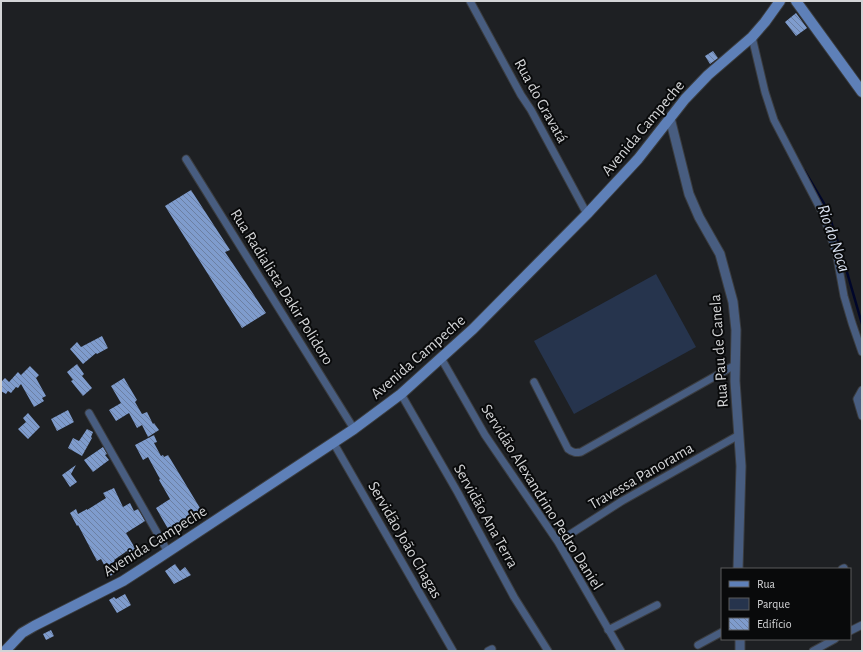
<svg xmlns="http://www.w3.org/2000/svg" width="863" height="652" viewBox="0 0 863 652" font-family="'Alegreya Sans',sans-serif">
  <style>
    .green { fill: #26344d }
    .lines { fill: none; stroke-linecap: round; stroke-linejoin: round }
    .stream { stroke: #00062a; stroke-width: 2.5 }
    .building { fill: url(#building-back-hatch) }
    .minor-casing { stroke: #3b3d40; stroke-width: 9 }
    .tertiary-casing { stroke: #3b3d40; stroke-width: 11 }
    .secondary-casing { stroke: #3b3d40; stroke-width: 12 }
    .minor { stroke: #485d80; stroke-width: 7 }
    .tertiary { stroke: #485d80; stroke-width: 9 }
    .secondary { stroke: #5e80b8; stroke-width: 10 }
    .labels { text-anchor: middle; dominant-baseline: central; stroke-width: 4; stroke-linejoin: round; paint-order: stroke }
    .street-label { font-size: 16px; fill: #d3d4d6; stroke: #090a0b }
    .water-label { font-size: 17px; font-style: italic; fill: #dae2f1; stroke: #090a0b }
  </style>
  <defs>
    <pattern id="building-back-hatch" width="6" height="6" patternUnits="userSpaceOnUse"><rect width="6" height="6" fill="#7f9ccd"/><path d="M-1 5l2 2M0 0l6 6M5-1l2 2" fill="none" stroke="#6c80a3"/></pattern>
  </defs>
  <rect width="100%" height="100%" fill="#1e2023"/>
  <!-- green -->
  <path class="green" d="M656,274l40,73 -122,67 -40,-73z"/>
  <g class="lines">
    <!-- stream -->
    <path class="stream" d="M804,170l22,37 14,41 22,76"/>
  </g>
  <!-- building -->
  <path class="building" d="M796,13l11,15 -11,8 -11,-14z
    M713,51l5,7 -8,6 -5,-8z
    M191,190l39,60 -5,2 41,61 -24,15 -77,-122z
    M102,336l6,12 -11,6 -1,-1 -13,11 -13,-15 7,-7 4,5z
    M77,364l7,10 -2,2 10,12 -9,8 -12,-15 2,-1 -6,-8z
    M30,366l9,9 -3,3 10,18 -4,2 2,3 -10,6 -13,-23 -3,4 -2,-1 -5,6 -3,-2 -2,3 -5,-3v-9l4,-4 4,4 9,-10 3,3z
    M124,378l13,22 -2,2 7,12 5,-2 6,12 1,-1 5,7 -11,7 -6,-12 -5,3 -8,-15 -13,8 -7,-11 12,-7 -10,-17z
    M68,410l6,12 -17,9 -6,-12z
    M28,413l12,14 -12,12 -10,-10 8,-7 -3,-4z
    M87,429l6,3 -2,5 1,1 -10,18 -14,-8 5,-10 6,3z
    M154,435l3,7 -3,1 7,13 2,-1 1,2 4,-2 35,58 -8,5 -3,-4 -13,9 -1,8 -7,3 -15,-26 14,-9 -11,-19 1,-1 -12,-22 -5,3 -8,-15z
    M103,447l4,7 -2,1 4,5 -16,12 -9,-12z
    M76,465l-5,9 6,8 -7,5 -8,-12z
    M114,488l9,19 7,-4 4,8 4,-2 7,12 -19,12 12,20 -7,4 -4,-6 -13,9 1,1 -4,3 5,9 -6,3 -9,-17 -4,2 -19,-36 -1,1 -7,-13 6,-4 2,5 9,-5v1l19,-12 -3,-5z
    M175,564l5,7 5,-4 6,8 -17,9 -9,-13z
    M125,594l6,11 -14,8 -8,-13 5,-3 2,2z
    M51,630l3,6 -8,4 -3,-6z"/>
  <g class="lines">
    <defs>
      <path id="minor" d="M470,1l51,94 10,15 56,104
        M752,37l13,55 9,28 49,94 13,38 8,44 8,27 10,29
        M186,159l168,270
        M441,358l44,77 73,107 63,109
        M534,382l34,67c5,4 8,4 13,3l154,-87
        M862,390l-5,9 5,17
        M401,394l57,99 56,104 34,54
        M89,413l79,139
        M333,442l120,209
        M558,542l64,-41 117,-66
        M842,569l2,-1
        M608,630l49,-25
        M850,631l12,-6
        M698,645l24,-13
        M488,651l4,-2
        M813,651l22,-12"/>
      <path id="tertiary" d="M670,118l19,76 10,23 21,37 13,48 3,28 -1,51 6,85 -3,103
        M740,639v12"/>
      <path id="secondary" d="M796,1l66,91
        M5,651l17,-18 12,-7 89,-45 34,-22 197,-130 47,-35 72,-65 114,-115 51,-55 47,-60 23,-24 44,-38 13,-15 15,-21"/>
    </defs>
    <!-- minor casing -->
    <use href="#minor" class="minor-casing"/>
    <!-- tertiary casing -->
    <use href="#tertiary" class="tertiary-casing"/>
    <!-- secondary casing -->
    <use href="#secondary" class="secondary-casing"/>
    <!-- minor -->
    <use href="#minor" class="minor"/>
    <!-- tertiary -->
    <use href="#tertiary" class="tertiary"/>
    <!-- secondary -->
    <use href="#secondary" class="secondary"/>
  </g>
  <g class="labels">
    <!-- street labels -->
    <g class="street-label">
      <text transform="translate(541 101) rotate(61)">Rua do Gravatá</text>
      <text transform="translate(643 128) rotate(-50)">Avenida Campeche</text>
      <text transform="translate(282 287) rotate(58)">Rua Radialista Dakir Polidoro</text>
      <text transform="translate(719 351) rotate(-94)">Rua Pau de Canela</text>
      <text transform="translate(418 357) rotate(-41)">Avenida Campeche</text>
      <text transform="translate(641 476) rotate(-30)">Travessa Panorama</text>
      <text transform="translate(542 497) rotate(58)">Servidão Alexandrino Pedro Daniel</text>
      <text transform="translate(486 516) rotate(61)">Servidão Ana Terra</text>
      <text transform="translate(405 540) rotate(60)">Servidão João Chagas</text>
      <text transform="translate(155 541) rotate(-32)">Avenida Campeche</text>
    </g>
    <!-- water labels -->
    <g class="water-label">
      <text transform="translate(834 238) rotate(71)">Rio do Noca</text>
    </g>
  </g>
  <!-- border -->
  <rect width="863" height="652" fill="none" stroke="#d3d4d6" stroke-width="4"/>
  <!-- legend -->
  <rect x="721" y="568" width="130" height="72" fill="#090a0b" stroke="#5a5b5c"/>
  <rect x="729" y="581" width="20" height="6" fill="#5e80b8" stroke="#5a5b5c"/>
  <text x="757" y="588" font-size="12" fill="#d3d4d6">Rua</text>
  <rect x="729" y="598" width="20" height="12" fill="#26344d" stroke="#5a5b5c"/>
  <text x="757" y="608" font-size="12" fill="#d3d4d6">Parque</text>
  <rect x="729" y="618" width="20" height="12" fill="url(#building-back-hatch)" stroke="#5a5b5c"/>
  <text x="757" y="628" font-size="12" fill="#d3d4d6">Edifício</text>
</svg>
